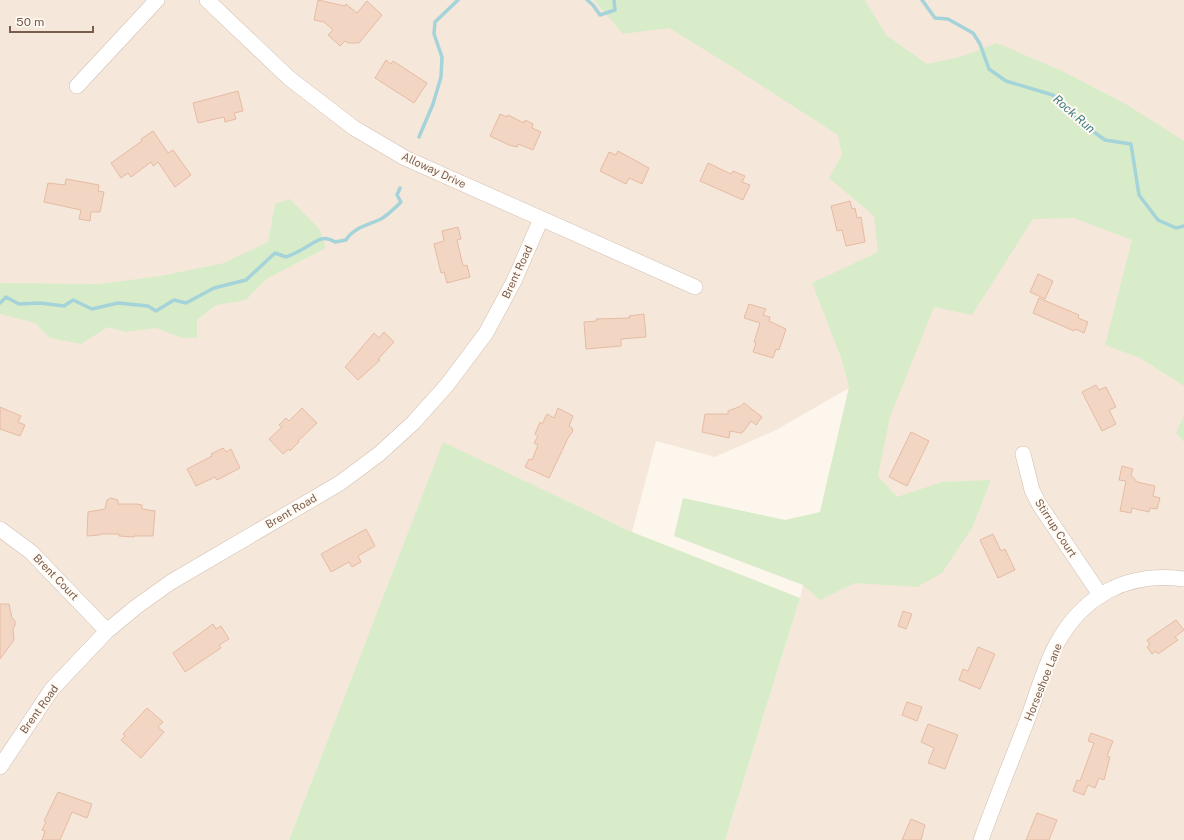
<svg xmlns="http://www.w3.org/2000/svg" width="1184" height="840" viewBox="0 0 1184 840" font-family="'Public Sans',sans-serif">
  <style>
    .residential { fill: #f5e8da }
    .green { fill: #d8ecc9 }
    .lines { fill: none; stroke-linecap: round; stroke-linejoin: round }
    .stream { stroke: #a5d3da; stroke-width: 3.5 }
    .building { fill: #f3d5c3; stroke: #e6bba3 }
    .minor-casing { stroke: #d1beb0; stroke-width: 16 }
    .minor { stroke: #fff; stroke-width: 15 }
    .labels { text-anchor: middle; dominant-baseline: central; stroke-width: 4; stroke-linejoin: round; paint-order: stroke }
    .street-label { font-size: 11px; fill: #7a5c4d; stroke: #fffaf3 }
    .water-label { font-size: 12px; font-style: italic; fill: #437c86; stroke: #fffaf3 }
  </style>
  <rect width="100%" height="100%" fill="#fdf6ec"/>
  <!-- residential -->
  <path class="residential" d="M0,0h1184v840h-459l75,-242 49,-210 -73,42 -61,27 -59,-16 -24,91 -189,-89 -154,397h-289z"/>
  <!-- green -->
  <path class="green" d="M594,0h271l21,35 41,29 36,-8 34,-13 65,28 62,32 60,38v245l-44,-28 -35,-13 27,-105 -58,-22 -41,1 -61,96 -38,-8 -44,110 -12,59 19,21 45,-15 49,-2 -19,48 -30,45 -25,14 -62,-4 -35,17 -17,-15 -129,-49 9,-38 102,22 35,-8 29,-125 -7,-27 -30,-77 66,-31 -4,-36 -45,-38 13,-23 -4,-20 -107,-69 -62,-38 -46,6z
    M290,199l30,31 6,18 -60,31 -20,21 -30,5 -19,15v18h-15l-26,-10 -31,4 -17,-5 -27,17 -31,-6 -15,-15 -35,-9v-31l100,1 60,-8 64,-13 44,-21 7,-38z
    M1184,415v27l-8,-9z
    M443,442l189,90 168,66 -75,242h-436z"/>
  <g class="lines">
    <!-- stream -->
    <path class="stream" d="M587,0l6,5 7,10 15,-5 -1,-10
      M922,0l13,18 13,1 25,14 7,11 9,25 17,12 47,14 23,24 29,21 26,4 8,51 19,25 18,8 8,-2
      M419,137l14,-33 8,-27 1,-20 -8,-23 1,-12 23,-22
      M0,303l6,-6 13,7 21,-1 24,3 9,-6 19,9 26,-6 30,3 8,5 18,-11 12,3 28,-15 32,-8 29,-27 11,4c5,-2 10,-4 15,-7 13,-6 19,-17 34,-8l11,-2c7,-12 22,-15 35,-21 7,-4 14,-11 20,-17l-4,-7 3,-7"/>
  </g>
  <!-- building -->
  <path class="building" d="M318,0l27,6 1,-2 11,9 10,-12 15,14 -23,28h-11l-3,-2 -5,5 -12,-11 5,-5 -9,-8 -10,-2z
    M386,60l5,4 2,-3 34,22 -13,20 -39,-25z
    M238,91l5,20 -9,2 2,6 -11,3 -1,-5 -26,6 -5,-20z
    M500,114l7,3 1,-2 16,8 1,-3 8,4 -1,4 9,4 -8,18 -15,-6 -1,3 -8,-2 -19,-9z
    M153,131l15,22 5,-3 18,25 -16,12 -17,-25 -5,4 -2,-4 -20,15 -3,-4 -7,5 -10,-15 31,-22 -1,-2z
    M618,151l31,17 -7,16 -13,-6 -3,6 -26,-13 9,-19 7,3z
    M708,163l23,11 2,-3 12,5 -3,6 8,3 -7,15 -43,-19z
    M66,179l33,6 -1,6 6,1 -4,20h-9l-1,9 -11,-2 2,-9 -37,-8 4,-19 17,2z
    M850,201l2,8 3,-1 2,10 4,-1 4,25 -19,4 -4,-16 -5,1 -6,-25z
    M458,227l3,12 -4,1 6,26 4,-1 3,12 -23,6 -3,-11 -3,1 -7,-29 10,-3 -2,-10z
    M1038,274l15,7 -8,18 -15,-7z
    M1039,298l40,17 -1,3 10,4 -4,11 -9,-4 -1,2 -41,-18z
    M749,304l17,5 -3,6 7,2 -1,4 17,8 -7,21 -3,-1 -3,9 -20,-6 3,-9 -2,-1 6,-19 -16,-5z
    M644,314l2,23 -25,2v7l-35,3 -2,-27 13,-1 -1,-2 34,-1 -1,-2z
    M384,332l10,10 -16,17 2,1 -22,20 -13,-13 29,-34 5,5z
    M1096,385l3,5 7,-3 10,20 -7,3 7,14 -14,7 -20,-39z
    M744,403l18,14 -6,8 -5,-4 -8,11 -2,1 -11,-2 -1,7 -27,-6 3,-18h23v-3l13,-5z
    M0,407l21,9 -3,6 7,3 -5,11 -20,-7z
    M302,408l15,15 -19,18 1,1 -9,9 -1,-2 -6,5 -14,-15 13,-12 -3,-2 7,-7 3,3z
    M558,408l15,8 -4,10 3,2 1,3 -5,7 -19,40 -24,-11 4,-8 3,1 6,-15 -4,-2 4,-7 -3,-2 5,-12 2,2 5,-10 7,4z
    M911,432l18,9 -22,45 -18,-9z
    M223,448l3,4 5,-3 9,19 -23,12 -2,-3 -19,9 -9,-17 25,-13 -1,-2z
    M1122,466l11,3 -2,6 6,7 18,4 -2,10 7,2 -3,11 -7,-1 -1,4 -17,-4 -1,5 -11,-2 6,-30 -7,-1z
    M111,498l7,2v4h19l5,1v4l13,2 -2,25h-19v1l-15,-1v-2h-19v1l-13,1 1,-24 17,-3 2,-9z
    M366,529l9,17 -17,10 3,6 -9,5 -3,-5 -18,10 -10,-18z
    M993,534l8,17 4,-2 10,21 -17,8 -18,-38z
    M0,604h9l3,14 3,3v5l-2,2 1,12 -14,19z
    M903,611l9,3 -6,15 -8,-3z
    M1176,620l8,10 -9,7 3,3 -20,14 -2,-3 -4,3 -5,-7 3,-2 -3,-5z
    M213,624l3,5 5,-3 8,13 -10,6 2,3 -36,24 -12,-19z
    M978,647l17,7 -15,35 -21,-9 4,-11 5,2z
    M907,702l15,5 -5,14 -15,-6z
    M147,708l16,14 -5,5 6,5 -23,26 -20,-18 4,-4 -2,-2z
    M928,724l30,11 -13,34 -17,-6 6,-15 -13,-6z
    M1091,733l22,8 -6,15 3,1 -6,23 -5,-2 -4,10 -7,-3 -4,10 -11,-4 4,-11 3,1 14,-38 -6,-2z
    M58,792l34,12 -5,14 -15,-6 -12,28h-18l3,-9 -3,-1 4,-8 -2,-1z
    M1037,813l20,7 -8,20h-23z
    M911,819l14,6 -4,15h-19z"/>
  <g class="lines">
    <defs>
      <path id="minor" d="M207,0l82,78 65,50 51,30 290,129
        M77,86l80,-86
        M1023,454l9,36 7,14 62,92
        M0,529l31,23 76,79
        M0,767l52,-78 55,-58 29,-24 35,-25 169,-99 39,-29 34,-31 34,-38 39,-52 28,-52 27,-62
        M981,840c15,-41 31,-81 47,-122 9,-24 16,-51 28,-73 27,-50 72,-74 128,-66"/>
    </defs>
    <!-- minor casing -->
    <use href="#minor" class="minor-casing"/>
    <!-- minor -->
    <use href="#minor" class="minor"/>
  </g>
  <g class="labels">
    <!-- street labels -->
    <g class="street-label">
      <text transform="translate(434 170) rotate(25)">Alloway Drive</text>
      <text transform="translate(517 272) rotate(-65)">Brent Road</text>
      <text transform="translate(291 511) rotate(-30)">Brent Road</text>
      <text transform="translate(1056 528) rotate(57)">Stirrup Court</text>
      <text transform="translate(56 577) rotate(46)">Brent Court</text>
      <text transform="translate(1043 682) rotate(-68)">Horseshoe Lane</text>
      <text transform="translate(39 709) rotate(-54)">Brent Road</text>
    </g>
    <!-- water labels -->
    <g class="water-label">
      <text transform="translate(1074 114) rotate(41)">Rock Run</text>
    </g>
  </g>
  <!-- scale -->
  <path d="M10 26v6h83v-6" fill="none" stroke="#7a5c4d" stroke-width="2"/>
  <text x="16" y="26" font-size="12" fill="#7a5c4d" stroke="#fffaf3" stroke-width="3" paint-order="stroke">50 m</text>
</svg>
